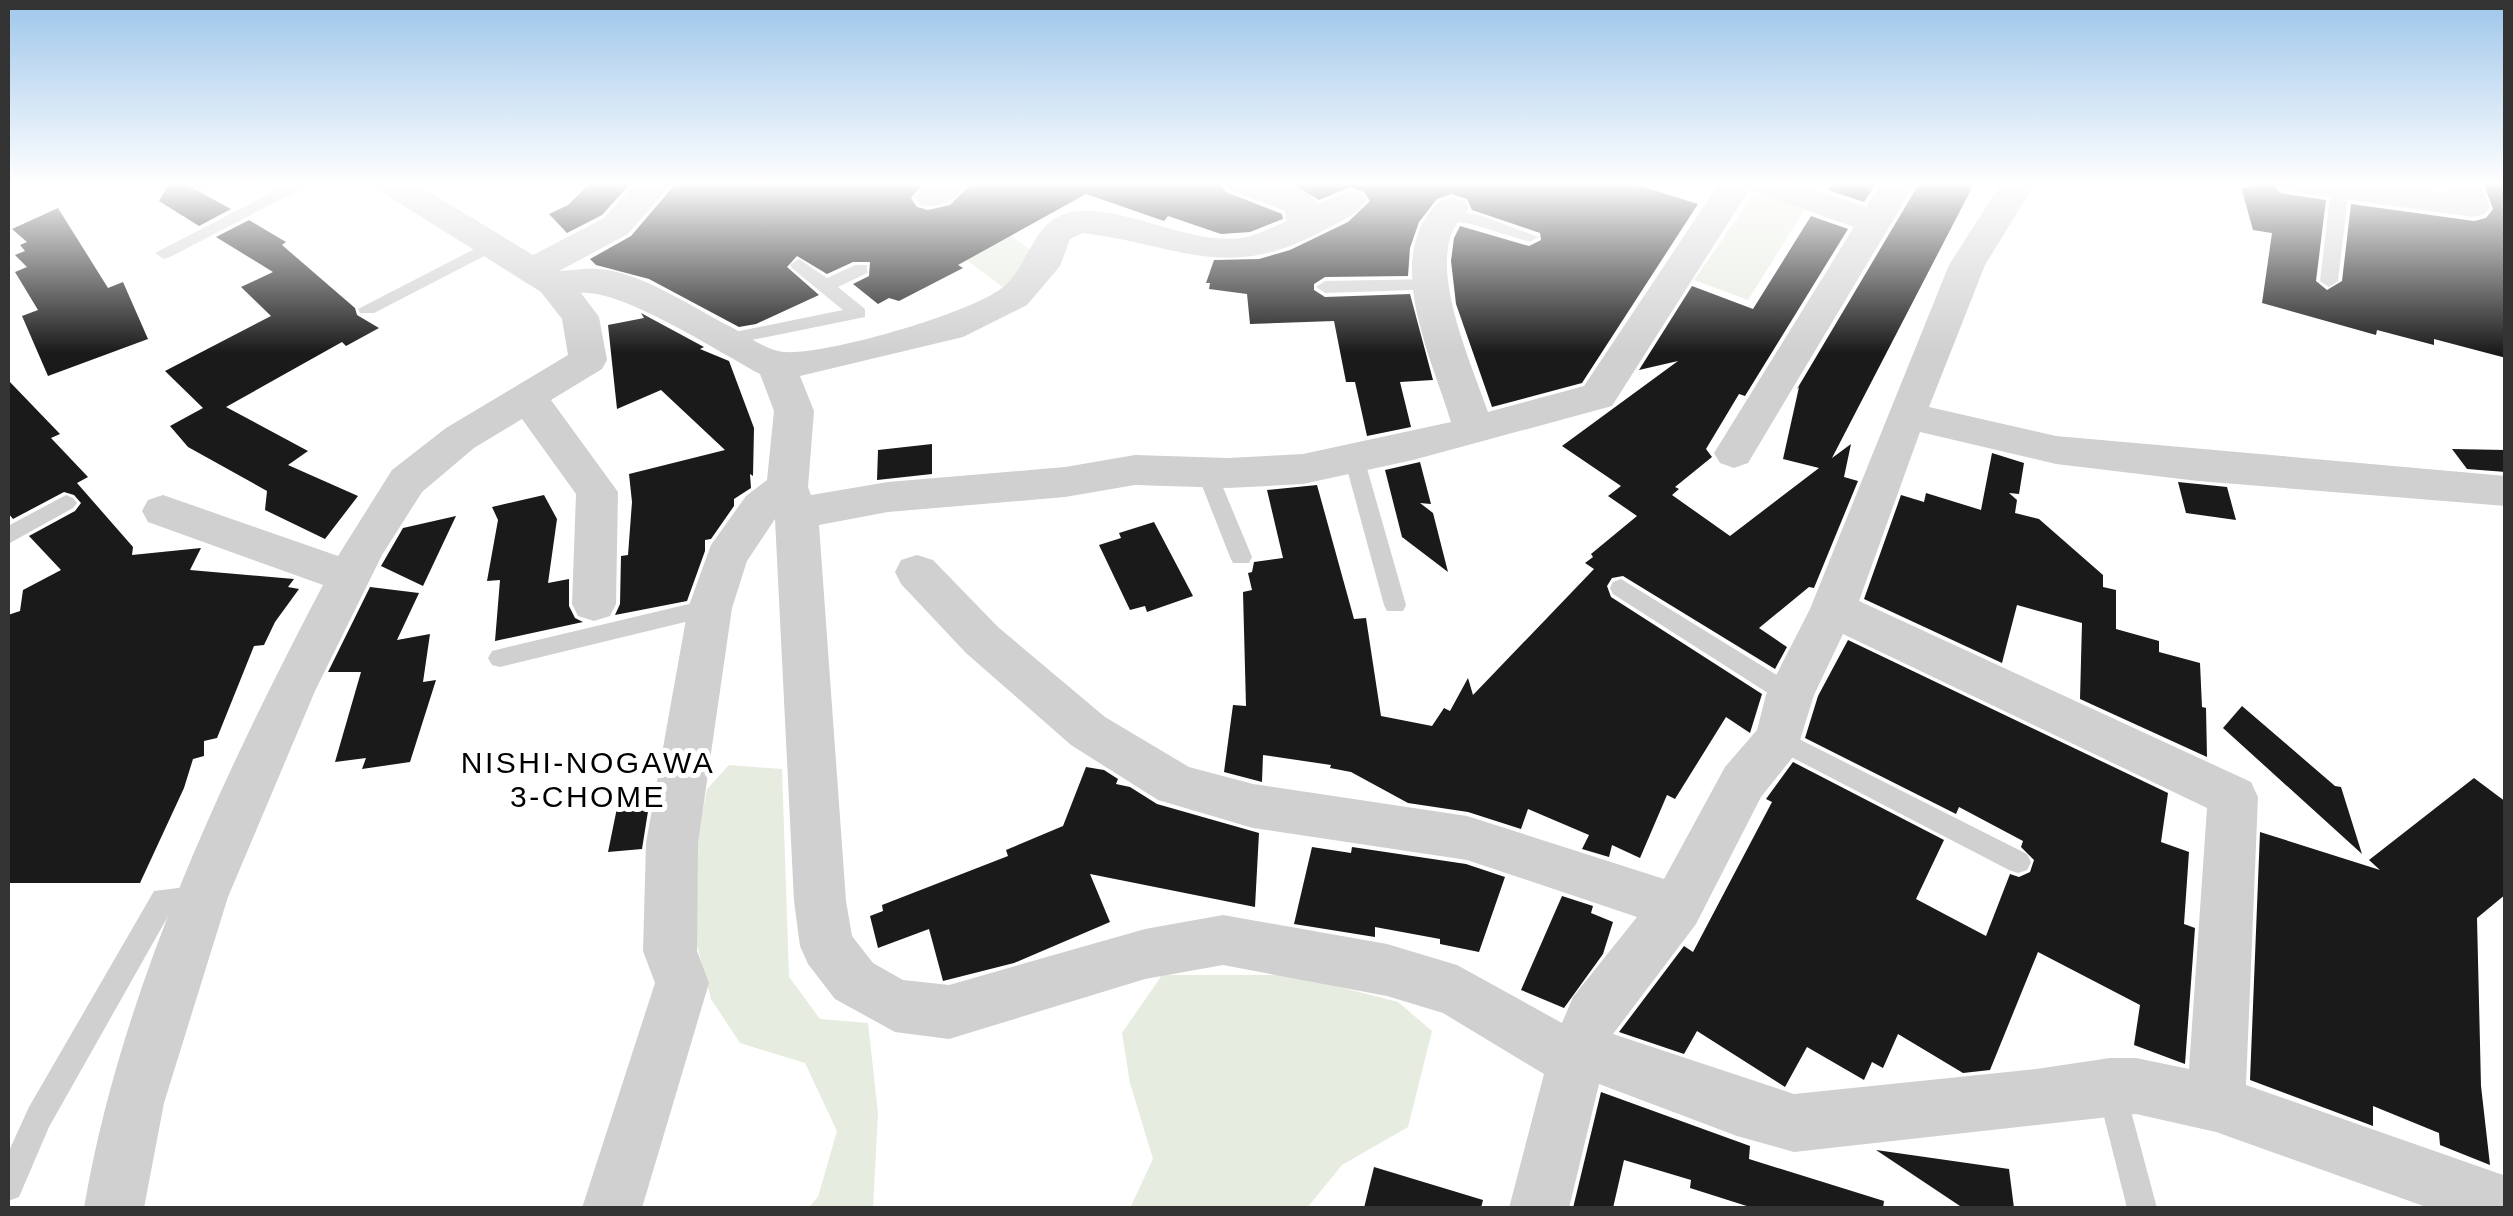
<svg xmlns="http://www.w3.org/2000/svg" width="2513" height="1216" viewBox="0 0 2513 1216" font-family="Helvetica,sans-serif">
  <style>
    .green { fill: #e6ecdf }
    .building { fill: #1a1a1a }
    .lines { fill: none; stroke-linecap: round; stroke-linejoin: round }
    .service { fill: #d0d0d0; fill-rule: evenodd }
    .minor { fill: #d0d0d0; fill-rule: evenodd }
    .labels { text-anchor: middle; dominant-baseline: central; stroke-width: 10; stroke-linejoin: round; paint-order: stroke }
    .neighbourhood-label { font-size: 30px; letter-spacing: 2.5px; fill: #000; stroke: #fff }
  </style>
  <rect width="100%" height="100%" fill="#fff"/>
  <!-- green -->
  <path class="green" d="M1768,192l39,14 -59,94 -54,-20 60,-86z
    M958,197l74,54 -24,40 -93,-70z
    M729,765l53,4 7,208 31,42 48,4 10,90 -5,95h-65l10,-11 19,-66 -32,-68 -65,-20 -29,-44 -17,-65 1,-86 12,-59z
    M1162,975h131l105,27 34,29 -24,96 -66,38 -35,43h-177l23,-49 -23,-76 -8,-50z"/>
  <!-- building -->
  <path class="building" d="M170,182h11l50,27 -32,17 -40,-25z
    M591,182h41l-30,33 -35,18 -18,-19 19,-9z
    M677,182h247l-13,16 6,9 11,3 22,-5 23,-23h245l8,10 56,22 1,5 -33,13 -29,2 -53,-18 -4,5 -78,-27 -128,71 5,3 -64,33 -10,-3 -11,6 -25,-20 16,-8 1,-14h-17l-26,12 -30,-18 -10,11 32,28 -63,29 -17,3 -90,-48 -53,-14 -6,-6 41,-23z
    M1289,182h339l70,22 -116,179 -90,24 -36,-103 -5,-43 3,-23 6,-12 69,20 12,-6 -1,-7 -68,-23 -5,-11 -16,-5 -14,5 -18,23 -9,26 -2,28 -83,1 -11,7v6l11,7 85,-3 23,86 -33,2 11,45 -44,9 -12,-54h-9l-12,-61 -84,3 -3,-30 -38,-5 1,-6h-4l8,-23 45,-1 31,-9 58,-28 22,-21 -6,-9 -14,-5 -31,13z
    M1834,182h43l-13,20 -36,-12z
    M1920,182h55l-143,276 19,-14 -7,33 14,4 -44,107 -5,-1 -50,41 28,19 -12,22 -152,-93 -11,2 -5,8 4,11 151,97 -12,39 -24,-16 -51,82 -8,-4 -27,63 -28,-13 -3,12 -27,-8 7,-14 -61,-26 -7,20 -53,-17 -60,-9 -57,-31 -21,-4 1,-3 -68,-10 -1,27 -38,-10 9,-67 13,1 -3,-114 9,-2 -4,-17 4,-1 2,-10 29,-4 -16,-68 50,-5 37,134 12,-1 15,98 51,10 12,-18 6,3 18,-33 5,17 121,-126 -9,-6 8,-6 -2,-3 46,-38 -29,-20 13,-10 -59,-40 116,-85 -39,9 53,-84 61,23 58,-93 37,13 -103,167 -6,-2 -33,55 6,8 -37,30 4,2 -7,6 58,41 89,-68 -36,-9 16,-72 -2,2z
    M2250,182h22l8,11 46,7 -10,81 11,9 15,-9 9,-77 123,17 12,-3 7,-9 -10,-27h23v176l-72,-19v6l-57,-15 -1,5 -114,-32 10,-70 -19,-3 -12,-43 8,1z
    M58,208l50,80 15,-6 25,57 -100,37 -26,-60 16,-6 -23,-38 12,-5 -12,-12 10,-4 -5,-6 7,-3 -15,-13z
    M249,220l37,22 -4,3 73,63 2,7 22,13 -33,18 -4,-4 -116,65 82,44 -20,14 70,31 -33,43 -60,-29 2,-19 -79,-44 -18,-21 33,-18 -38,-37 106,-55 -30,-29 32,-15 -57,-35z
    M641,313l63,34 -4,2 29,12 25,67 -1,48 -3,-2 1,14 -17,11v7l-23,33 -6,1v11l-18,50 -72,14 5,-11 1,-48 7,-1 4,-53 -3,-28 96,-24 -64,-60 -44,19 -9,-84 36,-7z
    M8,380l52,54 -9,4 37,39 -11,6 56,64 -1,8 69,-7 -11,22 104,9 -6,8 11,2 -24,33 -11,23 -10,1 -37,92 -13,3v15l-11,3 -9,29 -44,95h-132v-268l12,-4 3,-21 38,-20 -32,-34 46,-25 6,-8 -7,-8 -10,-3 -51,27 -5,-6z
    M932,444v30l-55,6 1,-30z
    M2452,449l54,1v22l-39,-3z
    M1992,453l32,10 -5,31 -10,-1 8,7 -2,13 24,6 64,56v12l13,3v39l43,12v11l41,11 2,44 4,1 1,49 -127,-58 2,-76 -65,-18 -15,58 -138,-64 37,-104 23,7 2,-9 55,17z
    M1420,462l11,42 -11,-1 13,10 15,59 -46,-35 -17,-67z
    M2178,482l49,5 9,33 -50,-7z
    M544,495l13,24 -9,64 21,-4v27l6,12 8,4 -88,19 5,-61 -13,1 11,-61 -6,-13z
    M456,516l-33,70 -42,-20 22,-38z
    M1154,522l39,74 -46,16 -2,-6 -15,4 -31,-65 22,-7 -2,-5z
    M370,587l49,6 -22,47 33,-6 -7,48 13,-2 -26,82 -48,7 4,-11 -31,4 26,-90h-33z
    M1848,640l320,153 -7,49 28,10 -5,72 11,4 -10,136 -51,-19 6,-40 -102,-53 -48,118 -27,3 -65,-39 -15,34 -11,-6 -8,18 -57,-33 -22,40 -88,-56 -13,23 -65,-22 65,-86 9,6 79,-150 -6,-3 27,-37 151,78 -28,59 70,37 24,-62 9,3 11,-5 4,-12 -13,-13 2,-6 -64,-34 -3,7 -151,-76 13,-42z
    M2242,706l93,80 6,1 21,67 -139,-126z
    M1086,767l18,3 14,9 -2,5 14,3 27,17 102,29 -4,74 -165,-33 20,48 -96,41 -71,18 -14,-52 -51,19 -8,-32 13,-5 -1,-6 126,-49 -2,-6 57,-24z
    M2474,778l32,24v92l-29,24 4,168 9,79 -50,-20 -1,-12 -66,-27v20l-123,-46 10,-248 120,38 -11,-10z
    M649,805l-7,44 -34,3 9,-44z
    M1312,847l39,6 1,-6 114,17 39,13 -26,75 -39,-8v-5l-65,-12v10l-81,-13z
    M1562,896l31,10 -2,7 22,9 -10,32 -39,54 -43,-18z
    M1601,1092l149,54 -1,13 135,42 -1,7h-130l-63,-20 1,-8 -67,-20 -11,48h-40z
    M1876,1150l133,19 5,39h-51z
    M1374,1167l109,33 -2,8h-117z"/>
  <g class="lines">
    <!-- service -->
    <path class="service" d="M185,182h34l-18,10z
      M292,182h22l-144,75 -6,2 -9,-6z
      M2340,184l9,5 -11,92 -9,6 -9,-6 11,-92z
      M1442,210l37,5 60,22 -9,5 -59,-18 -35,-5 -3,-4z
      M490,241l6,1v8l-122,63h-14l-2,-4z
      M799,259l28,19 28,-13h12v8l-29,14 27,22v8l-138,28 -7,-2v-8l123,-25 -50,-41 -3,-4z
      M1434,279l6,2v8l-115,4 -9,-6 9,-6z
      M1354,451l10,7 42,147 -3,6h-16l-3,-6 -40,-147z
      M1207,466l10,7 35,84 -3,6h-16l-3,-6 -33,-84z
      M66,495l7,3 4,5 -4,5 -65,36v-18z
      M1621,579l177,109 4,7 -4,7 -8,3 -8,-3 -169,-108 -3,-6 3,-6z
      M710,599l8,3 3,6 -3,6 -218,53 -8,-2 -4,-7 4,-7 8,-2z
      M1779,729l248,125 4,8 -4,8 -9,3 -9,-3 -239,-124 -3,-7 3,-7z
      M202,885l9,4 4,8 -4,8 -40,6 -122,216 -30,70 -11,4v-48l21,-46 125,-216z
      M2111,1075l10,4 4,10 32,119h-30l-30,-119 4,-10z"/>
    <!-- minor -->
    <path class="minor" d="M372,182h41l120,73 71,-37 33,-36h36l-45,52 -69,37c12,0 26,-3 38,-2 40,1 97,39 132,57 16,8 38,25 55,26 43,3 184,-38 218,-64 31,-25 29,-73 77,-77 54,-3 120,39 172,25 12,-4 24,-10 36,-15l-2,-10 -58,-22 -5,-7c29,0 77,-4 96,22l31,-13 12,3 5,7c-9,14 -29,22 -44,30 -94,52 -143,14 -239,2l-13,6 -10,27 -33,39 -64,32 -163,39 14,35 -6,76 3,8 77,-13 177,-15 70,-12 93,3 75,-4 148,-32c-19,-64 -71,-167 -11,-221l12,-3 12,3 5,7c-8,11 -17,19 -20,34 -11,48 23,124 39,170l96,-26 136,-204h72l74,25 16,-25h34l-168,281 -14,5 -14,-5 -6,-10 140,-226 -105,-37 -137,216 -199,54 -110,24 -75,4 -93,-3 -70,12 -177,15 -69,13 27,376 6,35 21,27 30,17 46,5 196,-56 78,-14 164,29 70,21 105,58 11,-26 64,-80 -170,-57 -214,-32 -95,-28 -87,-55 -105,-92 -65,-69 -6,-12 6,-12 16,-5 16,5 65,67 107,90 84,50 64,17 214,32 197,63 61,-112 32,-37 9,-35 44,-86 139,-344 53,-83h34l-51,83 -56,142 127,29 450,40v30l-308,-25 -142,-17 -136,-32 -61,169 392,181 7,15 -12,288 260,91v32h-77l-213,-76 -80,-18 -342,38 -57,-16 -138,-52 -30,124h-60l35,-134 -101,-61 -56,-17 -164,-31 -78,14 -196,60 -54,-7 -60,-33 -27,-35 -8,-18 -6,-45 -19,-382 -28,42 -15,47 -34,235 -1,108 12,32 -67,225h-60l73,-225 -12,-32 3,-108 42,-235 23,-63 35,-49 21,-16 7,-69 -14,-37c-40,-21 -138,-85 -179,-81l18,24 8,43 -5,9 -51,31 67,92 -2,112 -6,12 -16,5 -16,-5 -6,-12 4,-110 -54,-75 -48,29 -52,44 -40,63 -67,136 -87,206 -64,206 -20,105h-60c36,-214 138,-431 239,-623l-175,-63 -6,-11 6,-11 15,-5 175,61 54,-86 54,-42 122,-73 -6,-36 -21,-27 -164,-103zM1843,634l364,174 -18,261 -53,-11h-26l-74,11 -242,25 -181,-60 83,-110 65,-127 35,-44 18,-58z
      M930,182h39c-12,18 -28,28 -49,23l-5,-7z
      M2276,182h94l80,11 -5,-11h34l11,25 -5,7 -12,3 -180,-25 -12,-3z"/>
  </g>
  <!-- sky -->
  <linearGradient id="sky" x2="0" y2="1"><stop stop-color="#9ec6ea"/><stop offset="0.52" stop-color="#fff"/><stop offset="1" stop-color="#fff" stop-opacity="0"/></linearGradient>
  <rect width="2513" height="353" fill="url(#sky)"/>
  <g class="labels">
    <!-- neighbourhood labels -->
    <g class="neighbourhood-label">
      <text x="588" y="762">NISHI-NOGAWA<tspan x="588" dy="34">3-CHOME</tspan></text>
    </g>
  </g>
  <!-- border -->
  <rect width="2513" height="1216" fill="none" stroke="#333333" stroke-width="20"/>
</svg>
